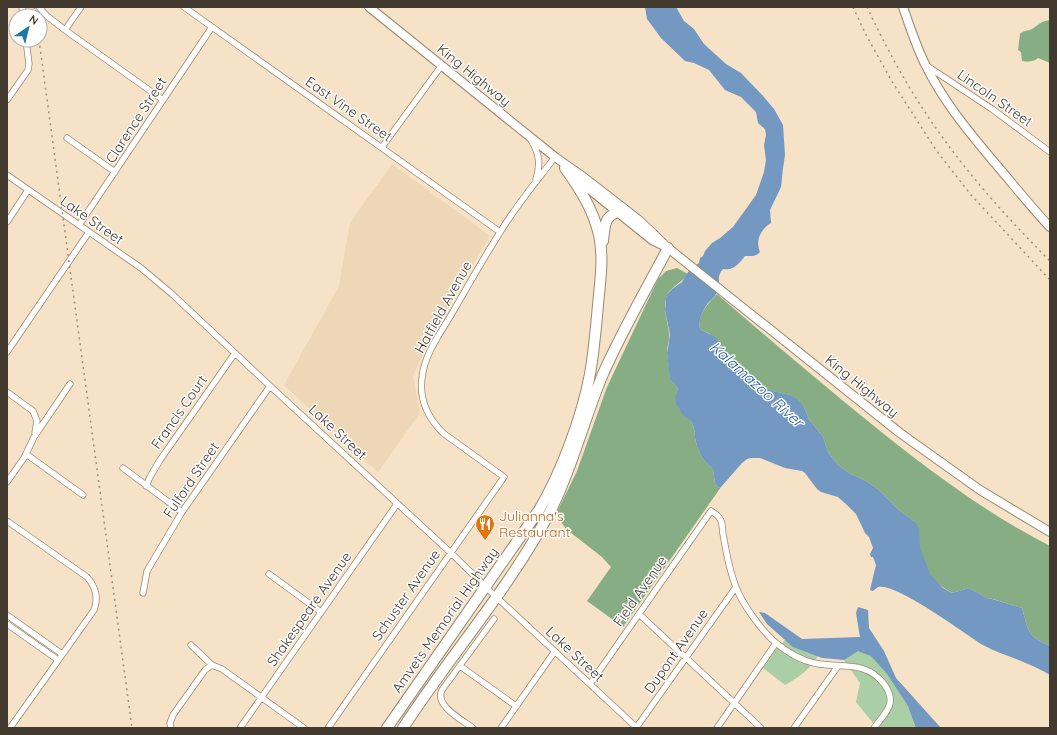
<svg xmlns="http://www.w3.org/2000/svg" width="1057" height="735" viewBox="0 0 1057 735" font-family="Quicksand,sans-serif">
  <style>
    .built { fill: #eed7b6 }
    .green { fill: #aacea6 }
    .forest { fill: #87ad84 }
    .water { fill: #7398c1 }
    .lines { fill: none; stroke-linecap: round; stroke-linejoin: round }
    .street-casing { stroke: #9a8870; stroke-width: 7 }
    .secondary-casing { stroke: #9a8870; stroke-width: 10 }
    .primary-casing { stroke: #9a8870; stroke-width: 10 }
    .highway-casing { stroke: #9a8870; stroke-width: 12 }
    .street { stroke: #fff; stroke-width: 5.5 }
    .secondary { stroke: #fff; stroke-width: 8 }
    .primary { stroke: #fff; stroke-width: 8 }
    .highway { stroke: #fff; stroke-width: 10 }
    .rail { stroke: #9d8f7c; stroke-width: 1.5; stroke-dasharray: 2 4; stroke-linecap: butt }
    .labels { text-anchor: middle; dominant-baseline: central; stroke-width: 3; stroke-linejoin: round; paint-order: stroke }
    .street-label { font-size: 14px; fill: #423a2f; stroke: #fff }
    .food-label { font-size: 14px; fill: #c56008; stroke: #fff; text-anchor: start }
    .water-label { font-size: 15px; font-style: italic; fill: #24598d; stroke: #fff }
  </style>
  <rect width="100%" height="100%" fill="#f6e2c7"/>
  <!-- built -->
  <path class="built" d="M392,164l98,72 -59,100 -18,40 7,37 -42,59 -94,-87 55,-99 11,-63z"/>
  <!-- green -->
  <path class="green" d="M786,639l32,17c-8,13 -19,21 -33,29l-23,-18 8,-12z
    M869,646l54,82h-46l-21,-26 4,-19 -16,-23 5,-13z"/>
  <!-- forest -->
  <path class="forest" d="M1050,20v43l-12,-5c-5,4 -9,4 -16,3l-1,-9 -3,-2 2,-16c4,-4 8,-3 12,-5 8,-5 7,-7 18,-9z
    M677,268l11,6c-6,9 -18,13 -21,22 -5,13 1,25 2,38 1,5 -2,12 -2,18 1,9 3,19 3,28 14,10 3,11 7,24 2,10 11,12 15,19 2,4 3,10 3,15 3,14 7,22 18,31l2,15 4,4 2,-1 -98,140 -36,-26 24,-34 -9,-10 -36,-28 -10,-15 21,-43 30,-84 51,-108 8,-8z
    M717,294c41,36 83,71 125,106 66,54 132,107 208,146v100c-24,-11 -21,-14 -28,-38l-29,-9 -6,-1 -18,-10 -17,5c-8,-5 -16,-10 -22,-18 -9,-13 -13,-39 -16,-54l-14,-10 -22,-22 -12,-8 -17,-8 -11,-8 -10,-13 -5,-15 -14,-18 -5,-12 -14,-12 -17,-4 -10,-5 -25,-19 -17,-14 -11,-19 -10,-5c-3,-15 8,-25 17,-35z"/>
  <!-- water -->
  <path class="water" d="M645,7h31l8,14 10,8 10,15 22,20 15,9 22,23 11,13 9,16 2,30 -2,13 -2,19 -11,23 1,13c-10,6 -16,17 -11,29 -4,5 -9,4 -15,4 -6,8 -12,15 -22,13 -8,9 -1,14 -6,23 -2,5 -5,7 -8,10 -6,7 -11,18 -9,27l15,8 7,10 -1,6 7,7 35,26 10,5 17,4 8,5 6,7 5,12 14,18 5,15 10,13 11,8 17,8 12,8 22,22 14,10 5,7 1,19 10,27 13,14 9,5 17,-5 18,10 5,1 30,9c7,24 4,27 28,38v29c-7,-4 -14,-8 -22,-11 -15,-7 -31,-11 -45,-19 -18,-11 -87,-63 -105,-58 -1,1 -4,3 -5,4l-3,-1 6,-25 -3,-8h-2l-1,-3 3,-6 -4,-11 -4,-4 -9,-19 -9,-9 -9,-8 -17,-5 -4,-3 -12,-16 -3,-2 -17,-3 -25,-10h-9l-4,1 -5,4 -21,24 -2,1 -4,-4 -2,-15c-11,-9 -15,-17 -18,-31 0,-5 -1,-11 -3,-15 -2,-4 -6,-5 -9,-8 -3,-3 -5,-8 -7,-11 -4,-12 9,-13 -6,-24l-3,-27 3,-18 -5,-25 1,-11 1,-4 5,-6 10,-7 8,-13 9,-6 1,-5 3,-2 2,-5 7,-8 8,-5 13,-11 23,-32 8,-23 2,-12 -2,-15 2,-10 -1,-6 -7,-6 -2,-11 -15,-15 -16,-7 -16,-20 -15,-7 -9,-2 -24,-23 -14,-19z
    M858,607l10,3 1,18 15,23 12,27 45,50h-25l-8,-22 -21,-32 -16,-18 -13,-5 -14,9 -22,-2 -29,-11 -26,-23 -8,-12 6,1 37,26 58,-2 -4,-24z"/>
  <g class="lines">
    <defs>
      <path id="street" d="M22,7l1,9
        M39,7l8,9 18,14 98,70
        M184,7l316,225
        M65,30l16,-23
        M927,66l65,43 58,43
        M7,100l21,-30 1,-6 -3,-24
        M67,138l48,34
        M531,140c8,13 10,24 5,39
        M382,147l60,-82
        M7,175l134,93 31,26 98,92 181,167 40,39 146,136
        M7,222l21,-32
        M79,225l133,-198
        M7,352l82,-120
        M7,392l26,19 4,10 -2,12
        M26,454l57,41
        M123,468l59,44
        M7,482l17,-24 10,-21 36,-53
        M146,486l4,-9 10,-17 75,-107
        M7,521l80,56c8,9 12,20 7,33l-84,118
        M269,574l52,38
        M143,593l4,-22 35,-59 88,-126
        M639,614l122,114
        M7,615l55,39
        M7,624l51,36
        M191,645l21,20 10,4 82,59
        M460,666l56,40
        M590,684l121,-173c3,2 7,4 9,8 3,4 2,10 3,15 3,17 6,36 13,53 6,17 26,44 40,56 11,9 24,17 38,20 26,6 51,-4 70,21 14,19 2,28 -10,44
        M171,728l-1,-5 3,-8 32,-45 7,-5
        M240,728l157,-224
        M328,728l176,-251 -61,-44c-15,-15 -24,-33 -21,-55 2,-24 20,-47 32,-68 15,-26 29,-51 45,-76 16,-27 37,-52 56,-77
        M473,728c-11,-8 -39,-23 -31,-38l52,-71
        M501,728l54,-77
        M636,728l100,-141
        M717,728l59,-85
        M794,728l44,-62"/>
      <path id="secondary" d="M903,7c7,20 13,39 22,57 18,37 43,67 69,98 19,22 36,44 56,65"/>
      <path id="primary" d="M369,7l186,150 27,19 58,45 28,27 232,185 80,57 70,42
        M573,176l79,64 10,5"/>
      <path id="highway" d="M603,241c2,-18 1,-26 21,-31
        M387,728l152,-218c22,-37 43,-93 51,-136 4,-23 6,-46 8,-69 2,-23 6,-47 1,-70 -6,-26 -19,-46 -34,-67
        M403,728c48,-74 107,-140 148,-218 22,-44 33,-91 52,-136 19,-43 43,-84 65,-126"/>
    </defs>
    <!-- street casing -->
    <use href="#street" class="street-casing"/>
    <!-- secondary casing -->
    <use href="#secondary" class="secondary-casing"/>
    <!-- primary casing -->
    <use href="#primary" class="primary-casing"/>
    <!-- highway casing -->
    <use href="#highway" class="highway-casing"/>
    <!-- street -->
    <use href="#street" class="street"/>
    <!-- secondary -->
    <use href="#secondary" class="secondary"/>
    <!-- primary -->
    <use href="#primary" class="primary"/>
    <!-- highway -->
    <use href="#highway" class="highway"/>
    <!-- rail -->
    <path class="rail" d="M34,7l2,9
      M853,7l12,26 26,47 45,70 35,45 79,85
      M867,7c18,38 38,76 62,111 35,52 77,99 121,143
      M39,40l93,688"/>
  </g>
  <!-- icons -->
  <defs>
    <symbol id="restaurant-pin" viewBox="-11 -11 22 30"><path d="M0 17L-7.5 6A9.5 9.5 0 1 1 7.5 6Z" fill="#e8710a" stroke="#fff"/><path d="M-5-6h1v4h1v-4h1v4h1v-4h1v5L-1.5 .5V6h-2V.5L-5-1ZM5-6V6H3V1.5H1.5Q1.5-4 5-6Z" fill="#fff"/></symbol>
  </defs>
  <g fill-rule="evenodd">
    <use href="#restaurant-pin" x="474" y="513" width="22" height="30"/>
  </g>
  <g class="labels">
    <!-- street labels -->
    <g class="street-label">
      <text transform="translate(474 75) rotate(39)">King Highway</text>
      <text transform="translate(995 98) rotate(35)">Lincoln Street</text>
      <text transform="translate(349 109) rotate(35)">East Vine Street</text>
      <text transform="translate(136 120) rotate(-57)">Clarence Street</text>
      <text transform="translate(92 220) rotate(35)">Lake Street</text>
      <text transform="translate(443 307) rotate(-61)">Hatfield Avenue</text>
      <text transform="translate(862 386) rotate(39)">King Highway</text>
      <text transform="translate(179 412) rotate(-55)">Francis Court</text>
      <text transform="translate(338 432) rotate(43)">Lake Street</text>
      <text transform="translate(191 480) rotate(-56)">Fulford Street</text>
      <text transform="translate(640 591) rotate(-55)">Field Avenue</text>
      <text transform="translate(406 595) rotate(-55)">Schuster Avenue</text>
      <text transform="translate(309 609) rotate(-55)">Shakespeare Avenue</text>
      <text transform="translate(445 620) rotate(-55)">Amvets Memorial Highway</text>
      <text transform="translate(676 651) rotate(-55)">Dupont Avenue</text>
      <text transform="translate(575 654) rotate(43)">Lake Street</text>
    </g>
    <!-- food labels -->
    <g class="food-label">
      <text x="499" y="516">Julianna's<tspan x="499" dy="16">Restaurant</tspan></text>
    </g>
    <!-- water labels -->
    <g class="water-label">
      <text transform="translate(757 384) rotate(42)">Kalamazoo River</text>
    </g>
  </g>
  <!-- border -->
  <rect width="1057" height="735" fill="none" stroke="#423a2f" stroke-width="16"/>
  <!-- north arrow -->
  <g transform="translate(28 28) rotate(35)"><circle r="19" fill="#ffffff" stroke="#b3b0ac"/>
  <path d="M0-3L7 15L0 10L-7 15Z" fill="#1c7aa7"/>
  <text y="-6" font-size="11" font-weight="bold" text-anchor="middle" fill="#423a2f">N</text>
  </g>
</svg>
